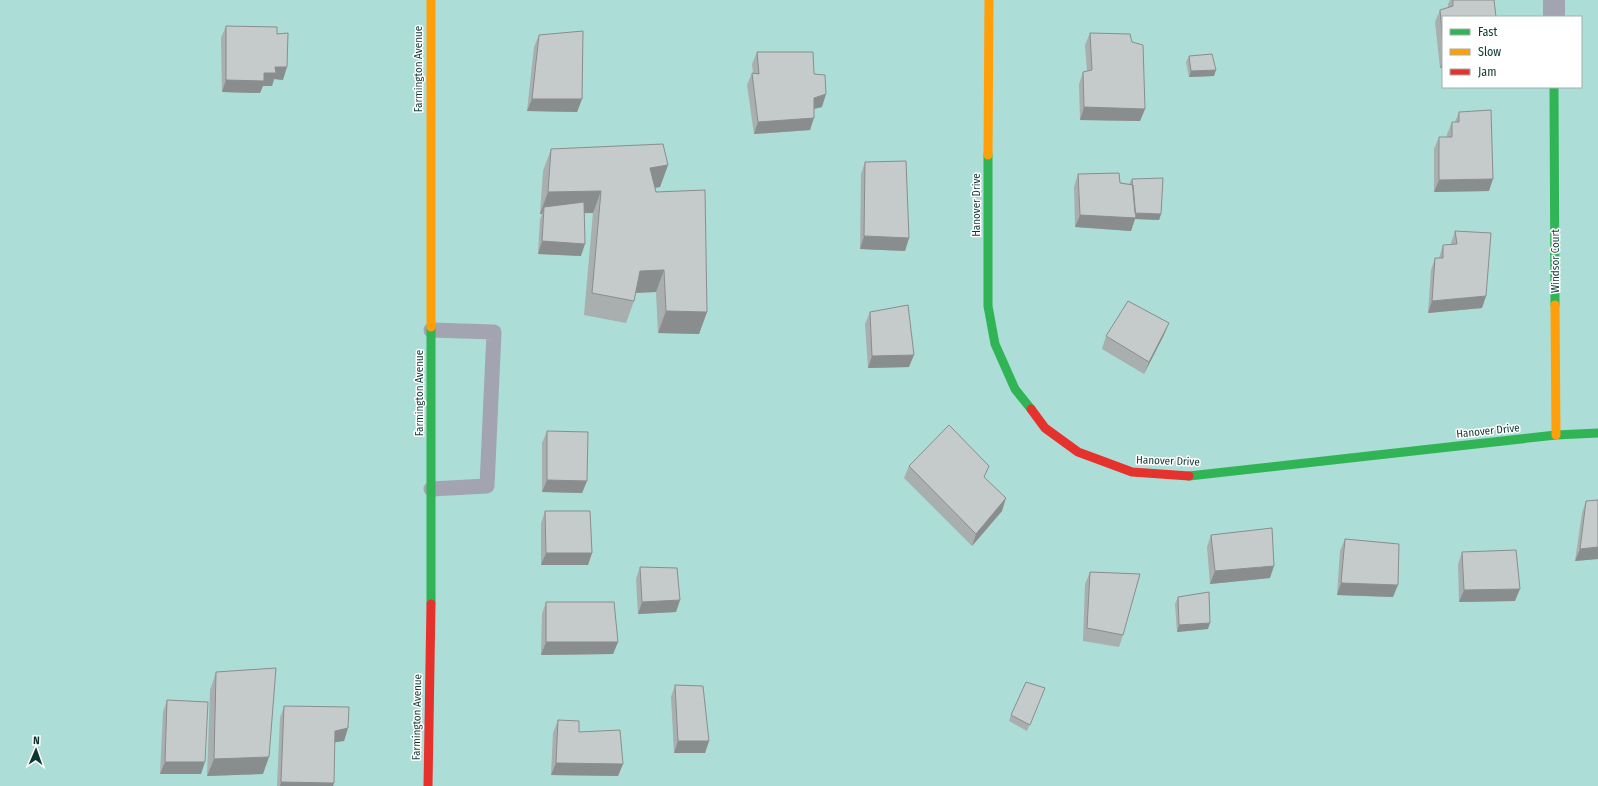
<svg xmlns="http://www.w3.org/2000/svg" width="1598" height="786" viewBox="0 0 1598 786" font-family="'Fira Sans Condensed',sans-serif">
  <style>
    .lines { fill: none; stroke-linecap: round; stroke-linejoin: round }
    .lane { stroke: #a3a4b1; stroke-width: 15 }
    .street { stroke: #a3a4b1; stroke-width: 22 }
    .fast { stroke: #30b455; stroke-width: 9 }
    .slow { stroke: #ff9f0a; stroke-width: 9 }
    .jam { stroke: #e5322d; stroke-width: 9 }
    .wall { fill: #a9aeaf }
    .shaded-wall { fill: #8a8d8e }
    .building { fill: #c5cacb; stroke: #8a8d8e }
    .labels { text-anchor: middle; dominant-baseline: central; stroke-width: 3; stroke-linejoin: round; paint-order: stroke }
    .street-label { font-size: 11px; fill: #0e3631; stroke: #fff }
  </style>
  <rect width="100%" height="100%" fill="#acddd7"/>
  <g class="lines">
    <!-- lane -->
    <path class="lane" d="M431,489l56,-3 7,-154 -63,-2"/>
    <!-- street -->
    <path class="street" d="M1554,0v17"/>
    <!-- fast -->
    <path class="fast" d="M1554,87l1,218
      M988,155v151l7,38 20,45 16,20
      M431,327v277
      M1189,476l367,-41 42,-2"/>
    <!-- slow -->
    <path class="slow" d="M431,0v327
      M988,155l1,-155
      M1555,305l1,130"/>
    <!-- jam -->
    <path class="jam" d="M1031,409l14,19 33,24 54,20 57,4
      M428,786l3,-182"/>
  </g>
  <!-- wall -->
  <path class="wall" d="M1450,0h44l-51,17v50l-3,1 -5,-46 5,-12 8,-2v-4z
    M226,26l51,8 6,46 -9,-1 -2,7h-9l-3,7 -38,-1 -1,-54z
    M1090,33l55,76 -5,12 -60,-1 -1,-36 4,-12 4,-1 -2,-26z
    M539,35l43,64 -5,13 -50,-1 7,-64z
    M757,52l57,22 8,33 -8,1 -4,22 -56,4 -7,-49 5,-12h1l-1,-9z
    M1189,56l25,20 -25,1 -3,-15z
    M1459,112l30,79 -55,1v-43l5,-12h8v-3l5,-12h3z
    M551,149l117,16 -8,22 -5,1 1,4 51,120 -8,22 -41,-1 -2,-41 -21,1 -1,8 -8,22 -42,-8 9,-102h-9l-3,43 -43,-2 2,-35 2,-5h-2l3,-43z
    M865,162l44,76 -4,13 -45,-2 1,-75z
    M1078,174l51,10 3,-5 29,35 -2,6 -24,-1 -4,12 -56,-4 -1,-40z
    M1455,231l31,65 -4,12 -54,5 3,-43 4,-12h4l4,-13h8v-2z
    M870,312l39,55 -41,1 -3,-44z
    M1164,335l-20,39 -42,-25 4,-13z
    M547,431l40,50 -5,12 -40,-1v-49z
    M909,466l76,12 17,33 -30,35 -68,-68z
    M1598,500v59l-23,2 7,-48 4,-12z
    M545,511l47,42 -4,12h-47v-42z
    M1211,535l59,43 -60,6 -3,-37z
    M1345,539l48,58 -56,-2 3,-44z
    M1462,552l53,49 -56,1 -1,-38z
    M640,567l40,33 -4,12 -38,2 -2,-35z
    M1090,572l33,63 -4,12 -36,-6 2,-57z
    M1178,597l30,32 -31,3 -2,-28z
    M546,602l72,40 -5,12 -72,1 1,-41z
    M216,672l47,102 -56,2 3,-86z
    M675,685l34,56 -4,12h-31l-3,-56z
    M1045,688l-18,43 -18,-10 2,-6z
    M167,700l34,74h-41l3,-62z
    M284,706l64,22 -4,13 -10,1v41l-1,3h-56l3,-68z
    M558,720l21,12 44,32 -5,12 -67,-1 2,-42z"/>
  <!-- shaded-wall -->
  <path class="shaded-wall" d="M1443,60v7l-3,1z
    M275,67h12l-4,13 -9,-1 -2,7h-9l-3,7 -38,-1 4,-12 38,-7z
    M1216,70l-2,6 -25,1 2,-6z
    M826,94l-4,13 -12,3 4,-12z
    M532,99h50l-5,13 -50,-1z
    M1084,107l61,2 -5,12 -60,-1z
    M814,118l-4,12 -56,4 4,-12z
    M668,165l-8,22 -18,3 8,-22z
    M1493,179l-4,12 -55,1 5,-12z
    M601,191l-8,22 -49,1v-7l-2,7h-2l8,-22z
    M1134,213l27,1 -2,6 -24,-1 -4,12 -56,-4 5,-12z
    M864,236l45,2 -4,13 -45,-2z
    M542,241l43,3 -4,12 -43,-2z
    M664,270l-8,22 -24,1 8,-22z
    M1486,296l-4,12 -54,5 4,-12z
    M666,311l41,1 -8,22 -41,-1z
    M1169,323l-5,12 -20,39 5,-12z
    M914,355l-5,12 -41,1 4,-12z
    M547,480l40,1 -5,12 -40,-1z
    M1006,498l-4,13 -30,35 4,-12z
    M1598,547v12l-23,2 5,-12z
    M546,553h46l-4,12h-47z
    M1274,566l-4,12 -60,6 5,-13z
    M1341,583l57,2 -5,12 -56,-2z
    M1520,589l-5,12 -56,1 5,-12z
    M680,600l-4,12 -38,2 4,-12z
    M1210,623l-2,6 -31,3 2,-7z
    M546,642h72l-5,12 -72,1z
    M348,728l-4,13 -14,2 5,-12z
    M678,741h31l-4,12h-31z
    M269,757l-6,17 -56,2 7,-17z
    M165,762h40l-4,12h-41z
    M556,763l67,1 -5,12 -67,-1z
    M281,782l53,1 -1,3h-53z"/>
  <!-- building -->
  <path class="building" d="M1453,0h41l2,17h-53v25l-3,-32 13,-4z
    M226,26l51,1v7l11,-1 -1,34h-12l1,6h-12v8l-38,-1z
    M583,31l-1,68h-50l7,-64z
    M1090,33l40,1 2,8 11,3 2,64 -61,-2 -1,-35 9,-2z
    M757,52h56l1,22 11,1 1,19 -12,4v20l-56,4 -6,-49 7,1z
    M1212,54l4,16 -25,1 -2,-15z
    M1491,110l2,69 -54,1v-43h13v-15h7v-10z
    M663,144l5,21 -18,3 6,24 49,-2 2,122 -41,-1 -2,-41 -24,1 -6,30 -42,-8 9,-102 -53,1 3,-43z
    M906,161l3,77 -45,-2 1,-74z
    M1119,173l1,10 13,2 3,33 -56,-3 -2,-41z
    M1163,178l-2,36 -26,-1 -3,-34z
    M584,202l1,42 -43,-3 2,-34z
    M1455,231l36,2 -5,63 -54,5 3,-43h8v-13l14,-1z
    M1128,301l41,22 -20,39 -43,-26z
    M908,305l6,50 -42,1 -2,-44z
    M949,425l40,41 -5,11 22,21 -30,36 -67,-68z
    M547,431l41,1 -1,49 -40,-1z
    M1598,500v47l-18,2 6,-48z
    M545,511h45l2,42h-46z
    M1272,528l2,38 -59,5 -4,-36z
    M1345,539l54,5 -1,41 -57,-2z
    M1516,550l4,39 -56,1 -2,-38z
    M640,567l37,1 3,32 -38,2z
    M1090,572l50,2 -17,61 -36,-7z
    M1209,592l1,31 -31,2 -1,-28z
    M546,602h68l4,40h-72z
    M276,668l-7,89 -55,2 2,-87z
    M1026,682l19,6 -15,37 -19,-10z
    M675,685l28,1 6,55h-31z
    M167,700l41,2 -3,60h-40z
    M284,706l65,1 -1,21 -13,3 -1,52 -53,-1z
    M558,720l21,1v11l41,-2 3,34 -67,-1z"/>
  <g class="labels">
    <!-- street labels -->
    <g class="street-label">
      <text transform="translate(418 69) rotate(-90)">Farmington Avenue</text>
      <text transform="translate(976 205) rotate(-90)">Hanover Drive</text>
      <text transform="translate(1555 261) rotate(-90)">Windsor Court</text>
      <text transform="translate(419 393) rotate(-90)">Farmington Avenue</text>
      <text transform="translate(1488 431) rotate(-6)">Hanover Drive</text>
      <text transform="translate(1168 461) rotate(2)">Hanover Drive</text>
      <text transform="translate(417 717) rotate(-89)">Farmington Avenue</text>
    </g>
  </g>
  <!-- legend -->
  <rect x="1442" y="16" width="140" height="72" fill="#ffffff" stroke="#9fafad"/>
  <rect x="1450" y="29" width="20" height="6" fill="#30b455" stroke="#9fafad"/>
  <text x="1478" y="36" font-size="12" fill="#0e3631">Fast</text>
  <rect x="1450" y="49" width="20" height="6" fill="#ff9f0a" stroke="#9fafad"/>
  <text x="1478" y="56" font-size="12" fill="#0e3631">Slow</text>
  <rect x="1450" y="69" width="20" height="6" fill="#e5322d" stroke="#9fafad"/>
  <text x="1478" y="76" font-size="12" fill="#0e3631">Jam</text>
  <!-- north arrow -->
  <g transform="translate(36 750) rotate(2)" stroke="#ffffff" stroke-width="3" paint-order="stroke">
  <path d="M0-3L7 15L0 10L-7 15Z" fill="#0e3631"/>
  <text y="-6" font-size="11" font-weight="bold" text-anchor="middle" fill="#0e3631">N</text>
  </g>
</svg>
